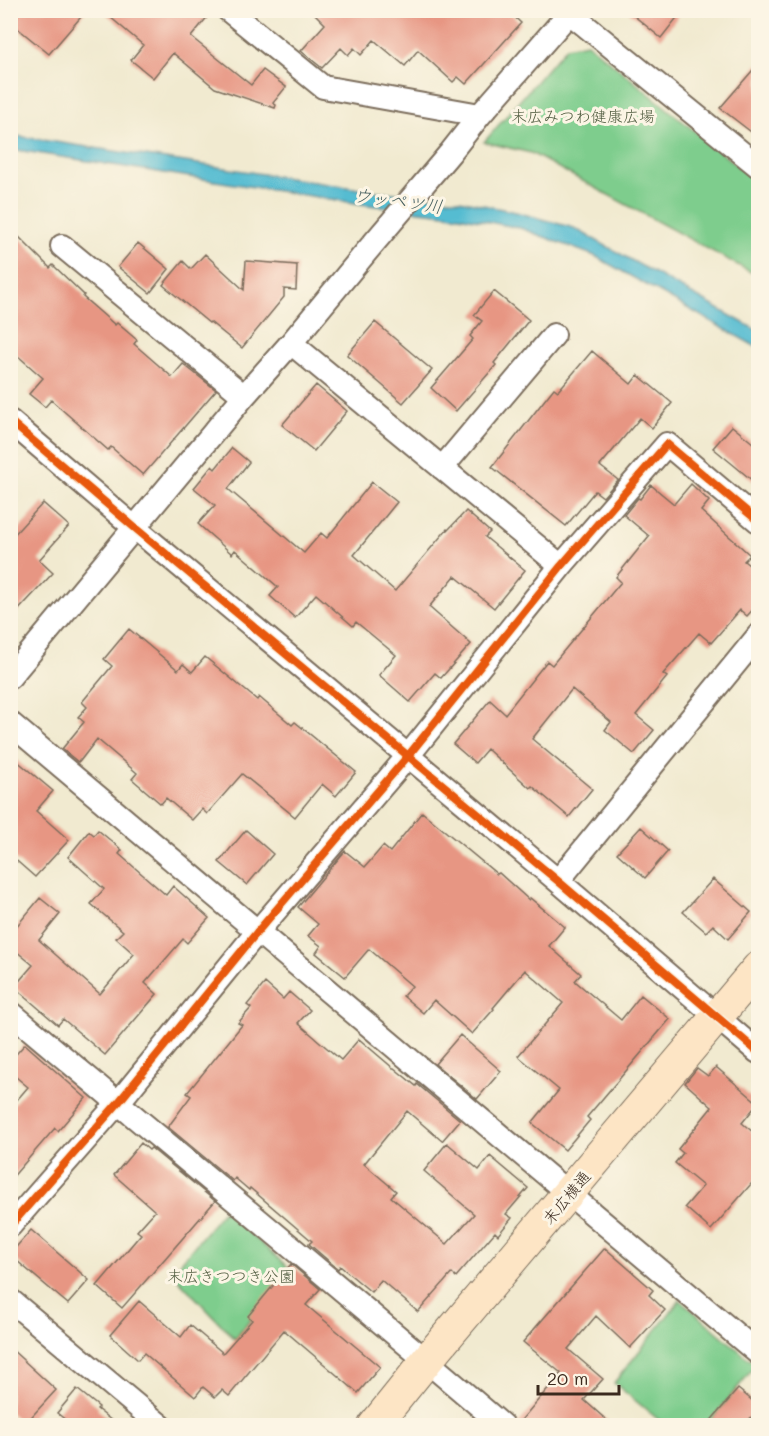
<svg xmlns="http://www.w3.org/2000/svg" width="769" height="1436" viewBox="0 0 769 1436" font-family="Mali,'Klee One',sans-serif">
  <style>
    .green { fill: #7ecd8d; stroke: #5c7c56; stroke-width: 1.5 }
    .water { fill: #54bcd1; stroke: #487378; stroke-width: 1.5 }
    .building { fill: #e79683 }
    .lines { fill: none; stroke-linecap: round; stroke-linejoin: round }
    .street-casing { stroke: #7b6d5c; stroke-width: 26 }
    .secondary-casing { stroke: #7b6d5c; stroke-width: 34 }
    .street { stroke: #fff; stroke-width: 22 }
    .secondary { stroke: #fde5c5; stroke-width: 32 }
    .cycleway-casing { stroke: #fcf5e5; stroke-width: 11 }
    .cycleway { stroke: #e8590c; stroke-width: 8 }
    .labels { text-anchor: middle; dominant-baseline: central; stroke-width: 6; stroke-linejoin: round; paint-order: stroke }
    .park-label { font-size: 16px; fill: #4f5b3f; stroke: #fcf5e5 }
    .street-label { font-size: 16px; fill: #3b2a1e; stroke: #fcf5e5 }
    .water-label { font-size: 18px; font-style: italic; fill: #445d5d; stroke: #fcf5e5 }
  </style>
  <rect width="100%" height="100%" fill="#fcf5e5"/>
  <filter id="ink" filterUnits="userSpaceOnUse"><feTurbulence type="fractalNoise" baseFrequency=".0167" numOctaves="2"/><feDisplacementMap in="SourceGraphic" scale="12" xChannelSelector="R" yChannelSelector="G"/><feConvolveMatrix kernelMatrix="1 2 1 2 8 2 1 2 1" color-interpolation-filters="sRGB"/></filter>
  <filter id="wash" filterUnits="userSpaceOnUse"><feTurbulence type="fractalNoise" baseFrequency=".008" numOctaves="4" result="noise"/><feDisplacementMap in="SourceGraphic" scale="24" xChannelSelector="R" yChannelSelector="G"/><feGaussianBlur stdDeviation="1.35" result="paint"/><feColorMatrix in="noise" values="0 0 0 0 0 0 0 0 0 0 0 0 0 0 0 0 0 1.4 0 .05"/><feComposite in="paint" operator="in"/></filter>
  <g filter="url(#wash)">
    <rect width="100%" height="100%" fill="#f1ead0"/>
    <!-- green -->
    <path class="green" d="M587,43l171,140v93l-227,-123 -47,-11 82,-95z
      M224,1210l66,59 -55,70 -63,-66z
      M680,1300l76,65 -49,60h-42l-51,-42z"/>
    <!-- water -->
    <path class="water" d="M10,135l363,56 87,9 56,12 58,16 184,103v17l-163,-92 -75,-28 -66,-13 -86,-10 -357,-56z"/>
    <g id="blocks">
      <!-- building -->
      <path class="building" d="M10,10h77l-38,44 -39,-32z
        M102,10h111l-22,27 60,48 12,-15 23,17 -13,16 3,2 -1,3 -60,-20 -42,-35 -20,25 -22,-18 12,-15z
        M311,10h196l14,13 -55,61 -8,-7 -5,5 -35,-32 -13,16 -31,-26 -13,15 -7,-7 -6,7 -7,-7 -19,20 -21,-17 24,-27z
        M627,10h56l-22,28z
        M759,63v75l-39,-30z
        M10,228l40,40 3,-3 31,30 -1,2 32,28 2,-2 20,17 -3,4 38,33 11,-13 33,26 -73,85 -32,-28 -3,3 -57,-50 -6,7 -16,-13 14,-16 -33,-29z
        M138,243l31,26 -19,24 -32,-26z
        M205,254l39,36 2,-29 51,4 -1,25 -12,-1v8l-42,51 -32,-26 -1,1 -46,-38 20,-24 8,8z
        M494,291l35,29 -35,43 2,2 -40,46 -25,-23 42,-49 -3,-3 12,-15 -8,-6z
        M375,322l57,48 -29,33 -56,-48z
        M592,351l39,33 7,-9 34,28 -20,25 -12,-10 -40,48 18,14 -15,17 -8,-6 -29,35 -74,-59 62,-79 4,3z
        M316,385l31,26 -33,40 -32,-26z
        M732,426l27,22v38l-46,-38z
        M232,448l17,14 -21,27 76,64 17,-20 6,5 45,-56 25,20 -43,53 41,36 52,-62 1,1 18,-19 24,21 -5,5 40,33 -31,38 -39,-32 -26,31 42,37 -30,34 -6,-5 -25,29 -31,-27 17,-20 -40,-33 -3,4 -37,-32 -21,24 -25,-22 8,-9 -43,-37 -3,4 -34,-30 17,-19 -21,-17 18,-22 3,3z
        M691,484l18,17 -8,10 49,44 -6,6 15,12v30l-12,13 -7,-6 -29,33 -12,-10 -36,41 4,3 -31,38 18,15 -20,24 -29,-24 6,-8 -39,-33 -40,50 60,50 -23,28 -37,-31 -2,2 -43,-39 -12,14 -22,-19 37,-44 15,14 42,-53 5,4 69,-83 -5,-5 33,-41 -25,-21 14,-17 2,1 11,-14 23,19z
        M43,503l26,23 -30,34 14,13 -43,46v-80z
        M129,629l49,41 5,-6 9,8 13,-15 52,43 2,-3 33,28 3,-3 61,50 -20,24 -14,-12 -27,33 -53,-43 -35,40 -5,-5 -10,11 -26,-22 -5,6 -29,-25 5,-6 -40,-34 -17,22 -1,-1 -1,2 -16,-13 22,-27 -6,-5 9,-10 -5,-5 30,-36 -8,-7z
        M10,755l43,36 -17,20 33,29 -34,37 -25,-22z
        M422,812l75,62 2,-1 30,27 1,-2 35,29 -16,19 32,28 -6,7 46,39 20,-25 29,24 -83,98 3,3 -25,30 -33,-27 27,-33 -41,-34 45,-53 -38,-33 -32,38 1,1 -22,25 -38,-34 -11,13 -20,-17 9,-10 -43,-37 -24,28 -29,-24 5,-7 -13,-10 10,-12 -20,-17 47,-56 20,16 18,-21 7,6z
        M641,827l27,24 -23,27 -28,-25z
        M98,830l24,20 -3,4 47,41 7,-9 36,32 -22,25 -4,-4 -38,44 12,11 -52,61 -42,-36 -5,6 -44,-38 19,-22 -23,-19v-12l30,-36 20,16 -21,26 61,54 34,-40 -18,-16 7,-7 -32,-27 13,-15 -36,-32 21,-26 5,4z
        M246,830l27,24 -26,31 -28,-23z
        M713,879l38,33 -23,27 -15,-14 -7,7 -23,-20z
        M265,983l18,16 6,-7 21,18 -12,13 43,37 18,-21 34,29h1l22,18 1,-2 43,36 -18,21 -35,-30 -43,53 32,27 -5,6 56,47 27,-30 -50,-43 23,-28 32,27 11,-14 38,32 -22,26 6,4 -14,17 -3,-3 -39,45 -4,-4 -34,39 -37,-32 -10,12 -31,-26 -2,3 -29,-25 3,-3 -62,-53 -1,2 -14,-12 -2,3 -65,-54 23,-31 -4,-3 55,-68 -4,-2 13,-15 -4,-3z
        M460,1035l41,36 -24,28 -42,-35z
        M25,1044l61,54 -28,33 -3,-3 -45,52v-72l18,-21 -18,-15v-11z
        M716,1067l42,36 -16,20 17,14v38l-48,55 -26,-23 18,-21 -28,-23 8,-10 -5,-4 34,-42 -27,-24 12,-15 11,8z
        M141,1143l8,7 2,-2 64,53 -93,107 -25,-22 44,-52 -4,-3 18,-20 -41,-36z
        M31,1230l58,50 -21,24 -58,-49v-1z
        M605,1248l48,42 -4,5 16,15 -35,38 -34,-32 -28,33 35,30 -19,21 28,25h-95l44,-52 -38,-31z
        M291,1264l29,25 -14,16 74,62 -22,26 -74,-63 -55,66 -7,-6 -7,7 -12,-10 -8,10 -51,-44 -6,7 -28,-25 29,-34 42,36 9,-12 33,28 29,-33 -4,-4z
        M10,1348l46,42 -32,35 -14,-13z
        M77,1389l22,18 -2,2 20,16h-45l-15,-12z
        M738,1389l21,17v3l-15,16h-37z"/>
    </g>
  </g>
  <g filter="url(#ink)">
    <use href="#blocks" fill-opacity="0" stroke="#7b6d5c" stroke-width="1.5"/>
    <g class="lines">
      <defs>
        <path id="street" d="M228,10l95,77 157,28
          M566,10l192,156
          M62,246l182,150
          M291,343l270,223
          M10,421l125,107 423,353 200,171
          M442,468l112,-133
          M10,677l234,-281 47,-53 76,-92 83,-98 30,-38 92,-105
          M10,723l748,630
          M558,881l200,-245
          M10,1012c164,139 330,274 493,414
          M10,1226l108,-123 140,-172 150,-175 153,-190 106,-122 91,77
          M10,1300l151,126"/>
        <path id="secondary" d="M374,1426l53,-66 331,-392"/>
      </defs>
      <!-- street casing -->
      <use href="#street" class="street-casing"/>
      <!-- secondary casing -->
      <use href="#secondary" class="secondary-casing"/>
      <!-- street -->
      <use href="#street" class="street"/>
      <!-- secondary -->
      <use href="#secondary" class="secondary"/>
      <defs>
        <path id="cycleway" d="M10,421l125,107 423,353 200,171
          M10,1226l108,-123 140,-172 150,-175 153,-190 106,-122 91,77"/>
      </defs>
      <!-- cycleway casing -->
      <use href="#cycleway" class="cycleway-casing"/>
      <!-- cycleway -->
      <use href="#cycleway" class="cycleway"/>
    </g>
  </g>
  <g class="labels">
    <!-- park labels -->
    <g class="park-label">
      <text x="583" y="115">末広みつわ健康広場</text>
      <text x="231" y="1275">末広きつつき公園</text>
    </g>
    <!-- street labels -->
    <g class="street-label">
      <text transform="translate(566 1197) rotate(-50)">末広横通</text>
    </g>
    <!-- water labels -->
    <g class="water-label">
      <text transform="translate(398 200) rotate(8)">ウッペツ川</text>
    </g>
  </g>
  <!-- margin -->
  <rect width="769" height="1436" fill="none" stroke="#fcf5e5" stroke-width="36"/>
  <!-- scale -->
  <path d="M538 1385v9h81v-9" fill="none" stroke="#3b2a1e" stroke-width="3"/>
  <text x="547" y="1385" font-size="18" fill="#3b2a1e" stroke="#fcf5e5" stroke-width="4.5" paint-order="stroke">20 m</text>
</svg>
